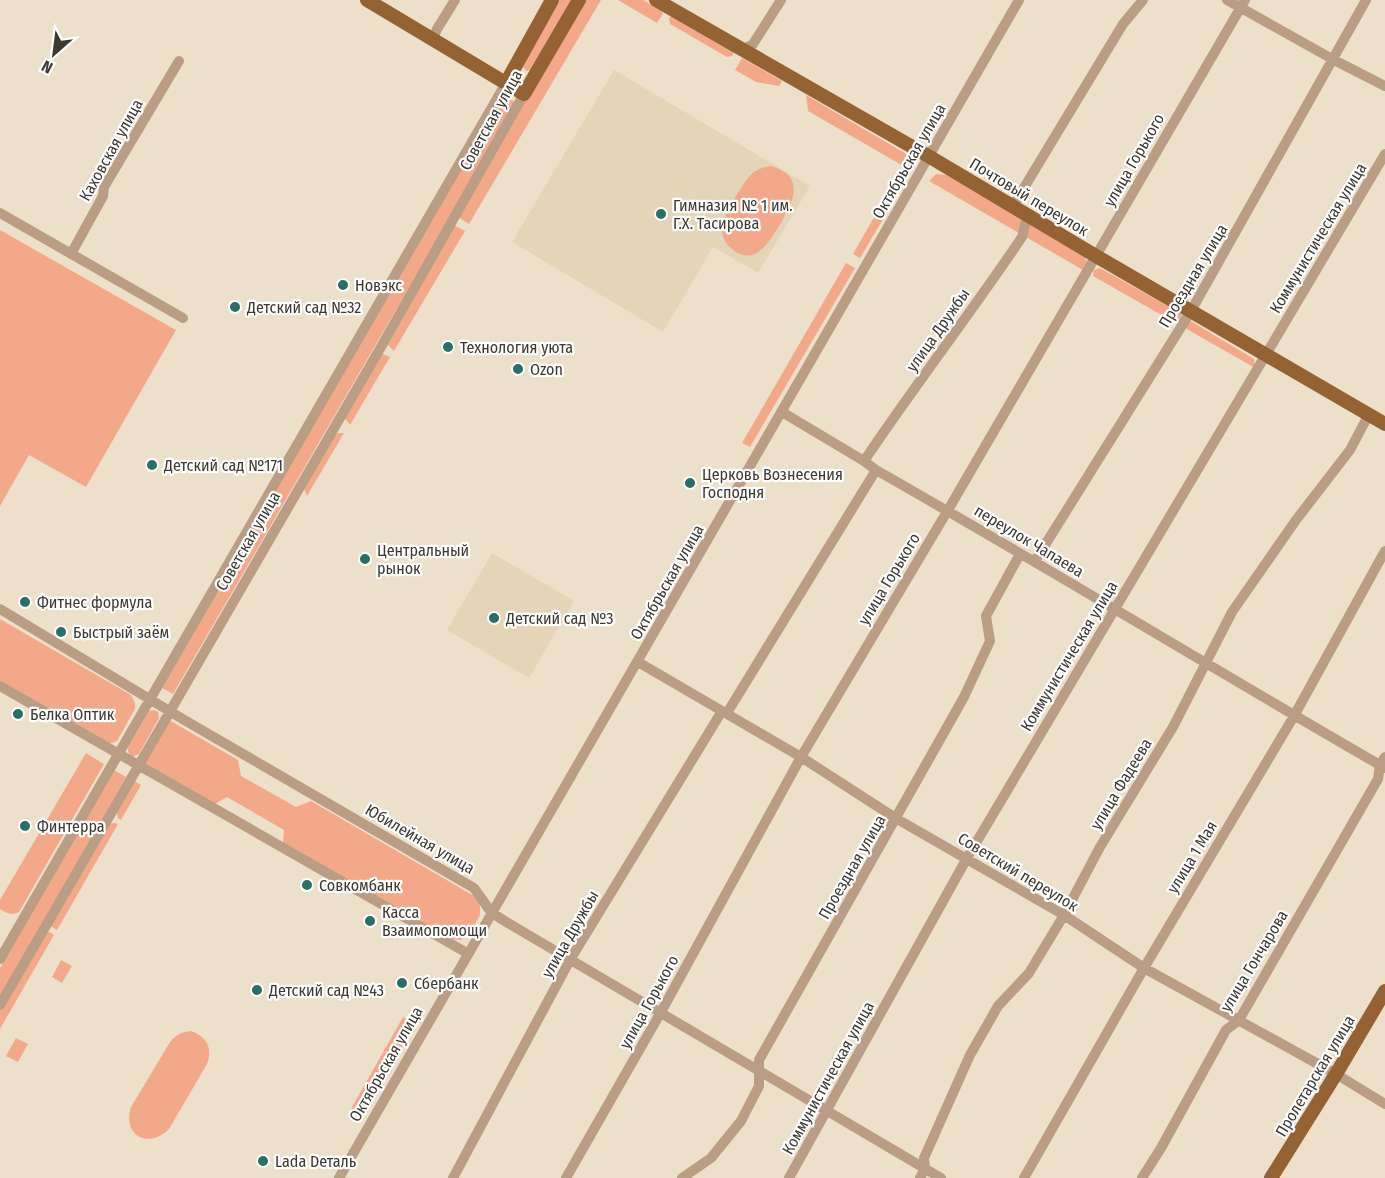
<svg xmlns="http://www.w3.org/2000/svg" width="1385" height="1178" viewBox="0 0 1385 1178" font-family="'Fira Sans Condensed',sans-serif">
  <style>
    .built { fill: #e4d5b9 }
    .green { fill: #f4a88a }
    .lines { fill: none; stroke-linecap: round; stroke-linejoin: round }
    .minor { stroke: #ba9d85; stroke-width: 10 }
    .major { stroke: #956233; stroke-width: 14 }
    .poi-dot { fill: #297066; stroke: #fff; stroke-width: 2 }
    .labels { text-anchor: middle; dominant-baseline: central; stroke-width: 4.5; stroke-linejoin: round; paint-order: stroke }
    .street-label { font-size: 16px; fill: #3d3930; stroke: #fff }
    .poi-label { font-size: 16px; fill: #3d3930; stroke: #fff; text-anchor: start }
  </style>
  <rect width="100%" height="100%" fill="#ece0cb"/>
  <!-- built -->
  <path class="built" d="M614,70l196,116 -52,87 -45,-26 -50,85 -151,-90z
    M492,553l82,48 -45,77 -82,-48z"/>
  <!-- green -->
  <path class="green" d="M556,0h17l-42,70 -5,1 -4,-6z
    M584,0h17l-132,224 -11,-7z
    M618,0h25l19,11 1,3 -6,9z
    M672,15l60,35 2,3 -2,3 -5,1 -57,-33 -1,-6z
    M742,58l40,23 -3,5 -23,-4 -21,-12z
    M806,95l107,63 2,4 -3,9 -104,-60z
    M504,97l6,1 4,4 -1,6 -340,586 -11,-6 339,-589z
    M771,166c33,10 24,32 11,55 -11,18 -27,49 -51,27 -6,-5 -10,-13 -9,-20 1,-12 23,-50 32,-56 6,-4 11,-5 17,-6z
    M901,170l8,5 -49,83 -7,-4z
    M936,174l11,1 137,81 3,5 -4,9 -154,-89z
    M454,225l11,6 -71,120 -6,-6z
    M0,230l176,100 -90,157 -57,-32 -29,51z
    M846,263l9,5 -105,179 -8,-4z
    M1100,268l82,46 -3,11 -86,-49 1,-6z
    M1189,320l65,39 1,9 -70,-40z
    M380,353l10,4 -40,68 -7,-9z
    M333,433h11l-37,63 -4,-10z
    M0,619l131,76 4,8v6l-18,32 -8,3 -109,-61z
    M154,710l4,2 1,6 -20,36 -7,3 -4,-5v-4l21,-37z
    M169,720l69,40 3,16 55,31 15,-6 163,95 6,9v10l-12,21 -8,4 -9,-1 -168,-96 1,-13 -57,-33 -12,7 -71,-41z
    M86,753l18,11 -85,148c-8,4 -12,1 -19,-3v-9z
    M114,770l12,7 -126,221v-30z
    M131,779l10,6 -20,35 -3,-2 -2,-8z
    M115,823l3,1 -61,106 -7,-4 56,-102z
    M50,932l4,3 -54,94v-18l44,-78z
    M61,960l11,6 -10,17 -10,-6z
    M403,1017l12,7 -53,91 -11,-6z
    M191,1031c16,6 22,17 16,33l-38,65c-21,21 -47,6 -38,-22l39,-65c6,-7 11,-10 21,-11z
    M16,1038l12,6 -10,18 -12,-6z"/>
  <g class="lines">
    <!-- minor -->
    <path class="minor" d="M1227,0l107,60 51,26
      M433,39l4,-10 18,-29
      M744,49l9,-5 28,-44
      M1013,206l110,-182 20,-24
      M0,213l183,105
      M71,254l32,-58 1,-9 75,-126
      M782,412l82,49 12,9c171,97 339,200 509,298
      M864,461c51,-76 107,-148 158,-224l6,-24
      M1035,561l156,-250 175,-311
      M0,609l186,112 288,167 17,24 12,8 438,258
      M638,662l163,95 96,62 167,96 80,53 192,106 49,30
      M0,686l467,267
      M727,713l149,-243
      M0,959l506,-876
      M0,1005l381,-658 143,-253
      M339,1178c224,-394 456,-784 680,-1178
      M453,1178l117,-218 152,-249
      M566,1178l95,-166 140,-255 147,-247 297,-510
      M682,1178l29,-20 30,-37 18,-35v-26l205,-363 26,-56 -4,-25 34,-62
      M789,1178l178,-320 418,-704
      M920,1178l5,-9 -1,-11 46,-103 28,-49 31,-33 35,-58 36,-68 73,-120 59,-115 64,-92 54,-70 19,-36
      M1024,1178l120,-210 150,-252 91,-165
      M1142,1178l19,-30 65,-118 13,-10 139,-241 2,-14 5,-8"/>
    <!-- major -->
    <path class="major" d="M367,0l157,94 55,-94
      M656,0l274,157 166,99 289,168
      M506,83l46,-83
      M1271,1178l65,-104 49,-83"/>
  </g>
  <!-- markers -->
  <g class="poi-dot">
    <circle cx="661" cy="214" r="6"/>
    <circle cx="343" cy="285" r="6"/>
    <circle cx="235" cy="307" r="6"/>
    <circle cx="448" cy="347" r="6"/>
    <circle cx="518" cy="369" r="6"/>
    <circle cx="152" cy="465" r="6"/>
    <circle cx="690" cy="483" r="6"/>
    <circle cx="365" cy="559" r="6"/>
    <circle cx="25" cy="602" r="6"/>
    <circle cx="494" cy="618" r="6"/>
    <circle cx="61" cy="632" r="6"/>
    <circle cx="18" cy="714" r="6"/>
    <circle cx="25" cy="826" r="6"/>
    <circle cx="307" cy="885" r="6"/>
    <circle cx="370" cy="921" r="6"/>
    <circle cx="402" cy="983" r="6"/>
    <circle cx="257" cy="990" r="6"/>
    <circle cx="263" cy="1161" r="6"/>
  </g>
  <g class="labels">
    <!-- street labels -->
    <g class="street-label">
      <text transform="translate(491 120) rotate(-61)">Советская улица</text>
      <text transform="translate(111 150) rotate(-61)">Каховская улица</text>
      <text transform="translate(1134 160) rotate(-60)">улица Горького</text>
      <text transform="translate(909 161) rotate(-60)">Октябрьская улица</text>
      <text transform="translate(1029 197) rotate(31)">Почтовый переулок</text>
      <text transform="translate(1318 238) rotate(-59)">Коммунистическая улица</text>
      <text transform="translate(1193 276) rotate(-59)">Проездная улица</text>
      <text transform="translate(938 330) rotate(-55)">улица Дружбы</text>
      <text transform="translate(248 541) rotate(-60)">Советская улица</text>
      <text transform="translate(1029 541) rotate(31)">переулок Чапаева</text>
      <text transform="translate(889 579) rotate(-59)">улица Горького</text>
      <text transform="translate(667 582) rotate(-60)">Октябрьская улица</text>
      <text transform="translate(1069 656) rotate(-59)">Коммунистическая улица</text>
      <text transform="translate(1121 784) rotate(-59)">улица Фадеева</text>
      <text transform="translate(420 839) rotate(30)">Юбилейная улица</text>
      <text transform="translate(1192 857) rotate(-59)">улица 1 Мая</text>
      <text transform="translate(852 867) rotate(-60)">Проездная улица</text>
      <text transform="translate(1018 872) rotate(31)">Советский переулок</text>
      <text transform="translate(570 934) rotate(-60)">улица Дружбы</text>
      <text transform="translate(1254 961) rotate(-59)">улица Гончарова</text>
      <text transform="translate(649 1002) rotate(-61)">улица Горького</text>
      <text transform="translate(386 1064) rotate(-60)">Октябрьская улица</text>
      <text transform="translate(1315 1076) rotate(-59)">Пролетарская улица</text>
      <text transform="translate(828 1078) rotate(-61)">Коммунистическая улица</text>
    </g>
    <!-- poi labels -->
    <g class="poi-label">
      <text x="673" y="205">Гимназия № 1 им.<tspan x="673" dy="18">Г.Х. Тасирова</tspan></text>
      <text x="355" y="285">Новэкс</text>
      <text x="247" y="307">Детский сад №32</text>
      <text x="460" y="347">Технология уюта</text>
      <text x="530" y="369">Ozon</text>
      <text x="164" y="465">Детский сад №171</text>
      <text x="702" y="474">Церковь Вознесения<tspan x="702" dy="18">Господня</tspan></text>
      <text x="377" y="550">Центральный<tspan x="377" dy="18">рынок</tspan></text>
      <text x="37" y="602">Фитнес формула</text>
      <text x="506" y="618">Детский сад №3</text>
      <text x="73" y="632">Быстрый заём</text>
      <text x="30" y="714">Белка Оптик</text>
      <text x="37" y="826">Финтерра</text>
      <text x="319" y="885">Совкомбанк</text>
      <text x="382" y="912">Касса<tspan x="382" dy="18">Взаимопомощи</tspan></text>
      <text x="414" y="983">Сбербанк</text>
      <text x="269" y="990">Детский сад №43</text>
      <text x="275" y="1161">Lada Dеталь</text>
    </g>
  </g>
  <!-- north arrow -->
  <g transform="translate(54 54) rotate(208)" stroke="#ffffff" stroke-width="4.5" paint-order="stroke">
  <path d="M0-4.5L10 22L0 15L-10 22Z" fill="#3d3930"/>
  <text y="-9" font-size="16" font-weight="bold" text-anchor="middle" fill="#3d3930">N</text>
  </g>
</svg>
